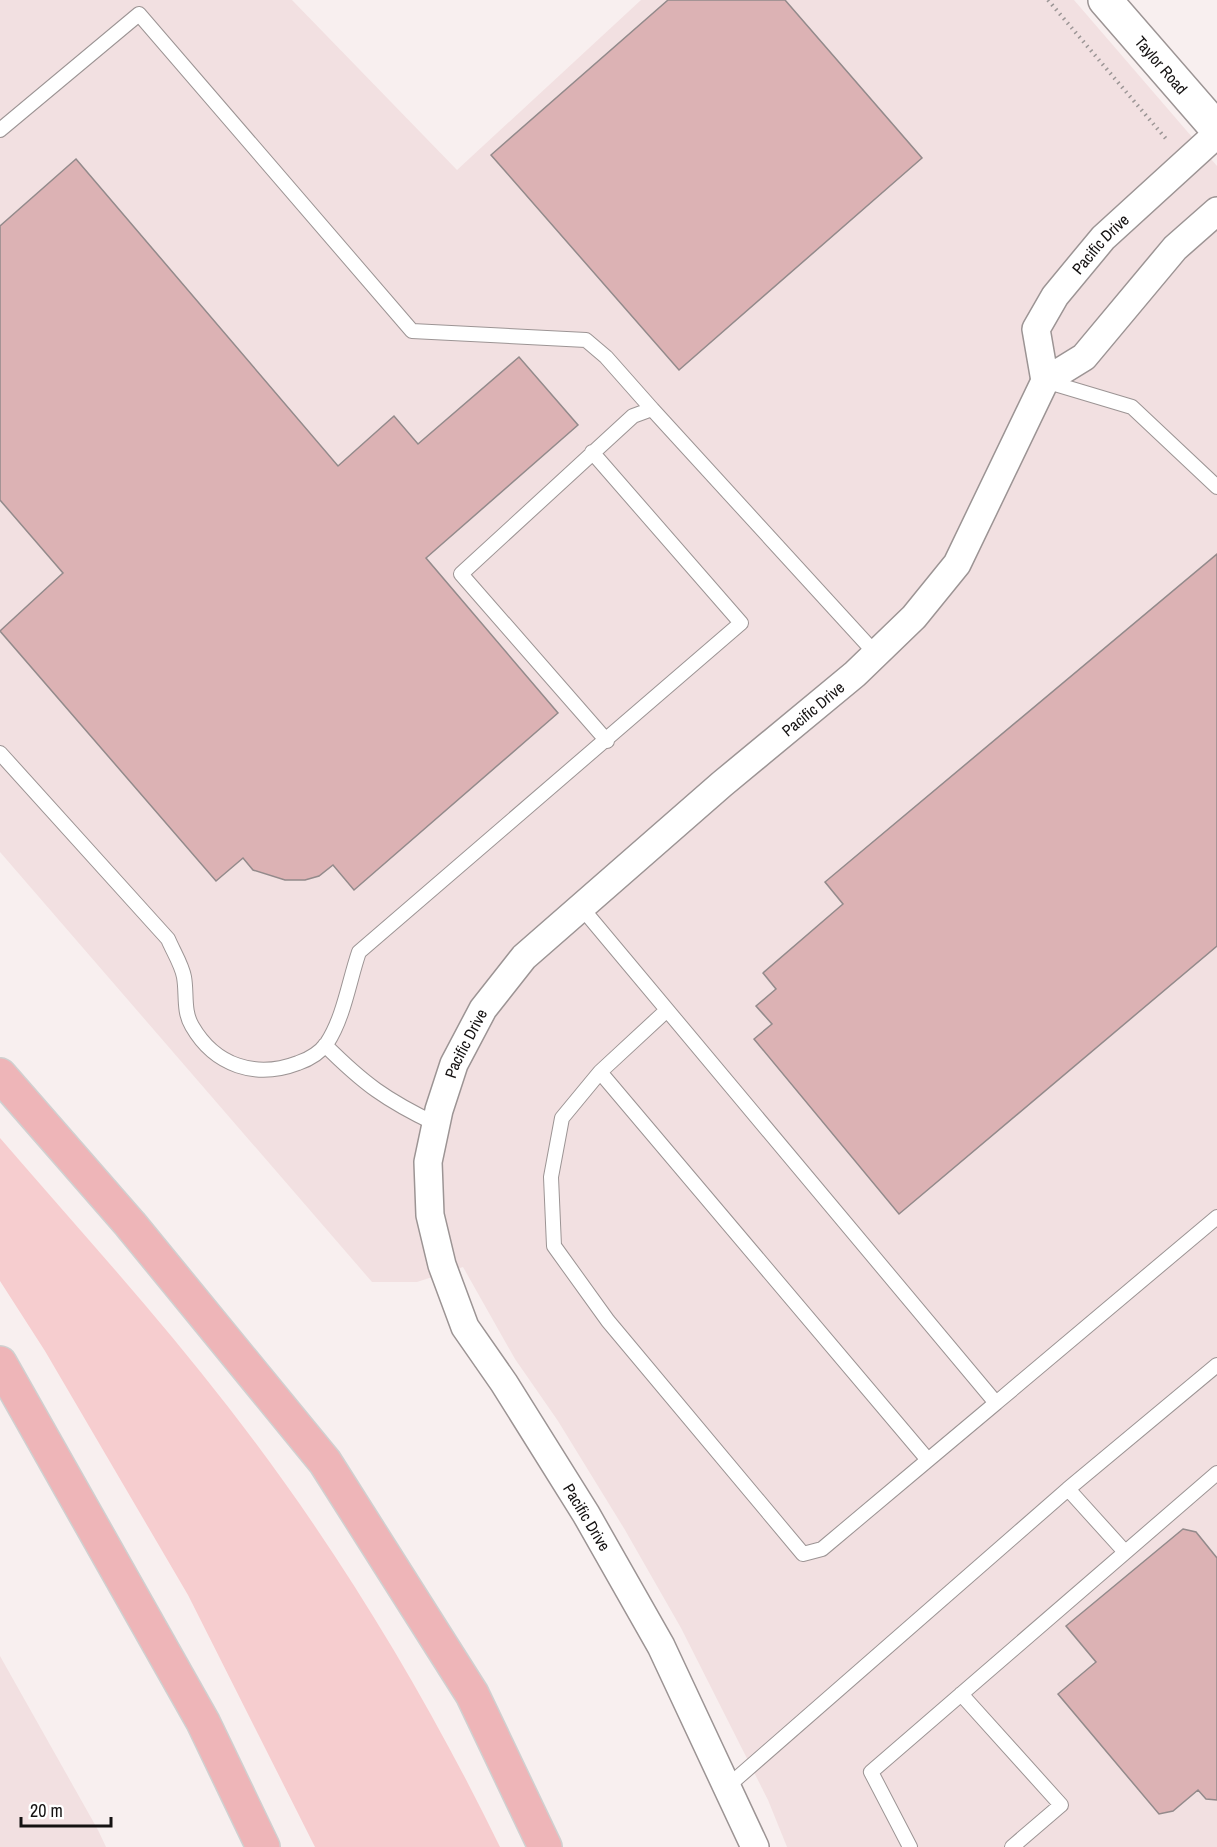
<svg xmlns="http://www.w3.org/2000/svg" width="1217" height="1847" viewBox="0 0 1217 1847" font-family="'Archivo Narrow',sans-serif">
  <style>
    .built { fill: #f2e0e1 }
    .green { fill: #f6cdcf }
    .building { fill: #dcb2b4; stroke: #938a8b; stroke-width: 1.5 }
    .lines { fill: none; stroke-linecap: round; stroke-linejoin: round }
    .service-casing { stroke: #9c9494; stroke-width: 16 }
    .minor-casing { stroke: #9c9494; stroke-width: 30 }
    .tertiary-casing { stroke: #9c9494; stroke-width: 36 }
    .motorway-casing { stroke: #d0d0d0; stroke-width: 36 }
    .path { stroke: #9c9696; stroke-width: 4; stroke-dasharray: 1.5 4.5; stroke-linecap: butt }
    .service { stroke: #fff; stroke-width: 14 }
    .minor { stroke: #fff; stroke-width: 27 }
    .tertiary { stroke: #fff; stroke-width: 33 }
    .motorway { stroke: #eeb5b8; stroke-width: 33 }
    .labels { text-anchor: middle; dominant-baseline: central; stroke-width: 4.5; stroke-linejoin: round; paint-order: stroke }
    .street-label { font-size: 16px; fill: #151212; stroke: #fff }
  </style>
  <rect width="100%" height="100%" fill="#f8efef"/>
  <!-- built -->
  <path class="built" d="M0,0h292l165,170 184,-170h433l143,166v1681h-430l-19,-47 -87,-172 -56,-98 -67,-109 -43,-62 -52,-92 -46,15h-45l-372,-430z
    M0,1656l98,174 8,17h-106z"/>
  <!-- green -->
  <path class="green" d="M0,1138c77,89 157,177 229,270 105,135 196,285 271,439h-185l-127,-252 -143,-244 -45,-70z"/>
  <!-- building -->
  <path class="building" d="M668,0h117l137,158 -243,212 -188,-215z
    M76,159l262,307 56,-50 24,28 101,-87 59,68 -152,133 132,155 -204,177 -21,-25 -14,11 -14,4h-20l-32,-10 -10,-12 -27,23 -216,-250 63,-58 -63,-73v-274z
    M1217,554v392l-318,268 -145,-175 18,-15 -16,-18 20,-17 -13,-16 80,-69 -18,-22z
    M1183,1529l13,3 21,26v242l-11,-1 -8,-9 -25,21 -14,3 -101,-120 38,-32 -30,-36z"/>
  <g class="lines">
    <defs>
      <path id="service" d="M0,130l139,-116 273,317 174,9 20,17 46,52
        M1045,381l87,26 85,80
        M607,741l-146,-167 172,-158 19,-7 224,245
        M0,753l168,186c5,12 14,26 16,38 3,16 -1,34 8,49 23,40 64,53 106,37 12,-4 21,-9 29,-20 17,-26 22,-62 32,-91l382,-329 -149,-171
        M581,907l415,496 221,-186
        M667,1010l-67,62 328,388 68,-57
        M325,1045c39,39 61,55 111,79
        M600,1072l-38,46 -11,59 3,69 54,75 195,233 19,-5 106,-89
        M1068,1489l57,63
        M961,1694l100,111 -49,42
        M728,1786l340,-297 149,-124
        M910,1847l-39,-75 346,-299"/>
      <g id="minor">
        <path id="s1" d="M1045,381l-9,-52 19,-33 48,-58 114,-104"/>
        <path id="s2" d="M755,1847l-94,-201 -75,-132 -82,-131 -39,-56 -23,-62 -12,-50 -2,-53 11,-52 15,-46 29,-55 41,-52 198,-173 133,-110 59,-57 43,-53 88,-183 39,-24 91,-109 42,-37"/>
      </g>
      <g id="tertiary">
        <path id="s3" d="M1105,0l112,129"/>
      </g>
      <path id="motorway" d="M0,1075l130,149 195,238 147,232 73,153
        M0,1363l203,359 60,125"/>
    </defs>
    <!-- service casing -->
    <use href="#service" class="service-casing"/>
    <!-- minor casing -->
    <use href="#minor" class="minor-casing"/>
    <!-- tertiary casing -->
    <use href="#tertiary" class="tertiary-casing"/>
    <!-- motorway casing -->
    <use href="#motorway" class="motorway-casing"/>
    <!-- path -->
    <path class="path" d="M1048,0l119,140"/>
    <!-- service -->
    <use href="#service" class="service"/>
    <!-- minor -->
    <use href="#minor" class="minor"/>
    <!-- tertiary -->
    <use href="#tertiary" class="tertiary"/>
    <!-- motorway -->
    <use href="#motorway" class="motorway"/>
  </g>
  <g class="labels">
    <!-- street labels -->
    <g class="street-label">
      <text stroke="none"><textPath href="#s3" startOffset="86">Taylor Road</textPath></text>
      <text stroke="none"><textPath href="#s1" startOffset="160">Pacific Drive</textPath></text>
      <text stroke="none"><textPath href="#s2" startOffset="1378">Pacific Drive</textPath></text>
      <text stroke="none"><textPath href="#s2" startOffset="892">Pacific Drive</textPath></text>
      <text transform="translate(587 1517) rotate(59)">Pacific Drive</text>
    </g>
  </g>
  <!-- scale -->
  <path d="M21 1817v9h90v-9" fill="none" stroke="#151212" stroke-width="3"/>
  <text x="30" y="1817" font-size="18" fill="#151212" stroke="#ffffff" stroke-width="4.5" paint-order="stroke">20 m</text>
</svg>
